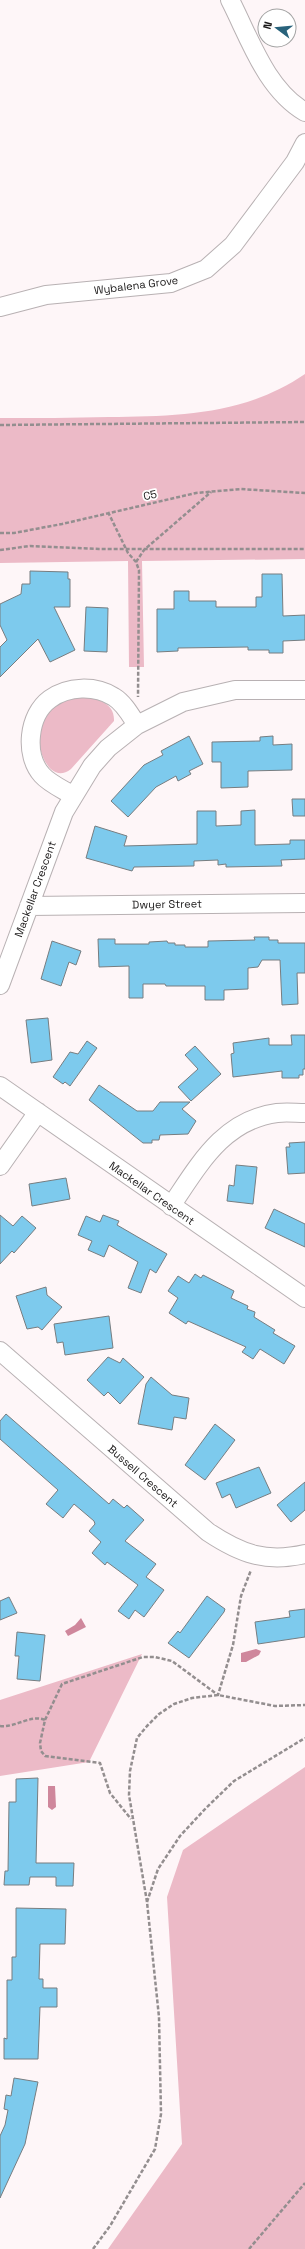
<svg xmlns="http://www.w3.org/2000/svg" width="305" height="2249" viewBox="0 0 305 2249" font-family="'Space Grotesk',sans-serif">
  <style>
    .green { fill: #ecbac7 }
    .water { fill: #cf879c }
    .building { fill: #7dcaed; stroke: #777d80 }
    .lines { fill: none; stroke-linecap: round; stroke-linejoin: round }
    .street-casing { stroke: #b8b1b3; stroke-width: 20 }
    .path { stroke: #938e8f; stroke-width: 2.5; stroke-dasharray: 4 2; stroke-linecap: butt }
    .street { stroke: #fff; stroke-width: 18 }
    .labels { text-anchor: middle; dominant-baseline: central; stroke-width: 3.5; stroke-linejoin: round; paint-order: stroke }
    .street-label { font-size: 11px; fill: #1a1818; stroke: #fff }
  </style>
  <rect width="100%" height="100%" fill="#fef6f8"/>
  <!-- green -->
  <path class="green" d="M305,374v185l-163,2 2,106h-15l-1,-106 -128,2v-145c36,0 73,0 109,-1 70,-1 136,-2 196,-43z
    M81,695c15,4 34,7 33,26l-43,48c-22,17 -35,-22 -32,-39 1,-8 5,-13 10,-19 3,-2 5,-7 9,-8 7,-4 16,-5 23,-8z
    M142,1654l-53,108 -89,14v-76z
    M305,1767v482h-197l74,-105 -15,-247 16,-47z"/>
  <!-- water -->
  <path class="water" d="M81,1618l5,9 -18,9 -3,-5 10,-6z
    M256,1649l5,2 -2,4 -13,7h-5v-9z
    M48,1786h7l1,21 -4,3 -4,-3z"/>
  <!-- building -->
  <path class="building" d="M30,571l38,1v7h2v28h-16l21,43 -25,12 -12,-23 -38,38v-30l7,-7 -7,-15v-21l21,-10 1,-10h8z
    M262,574h20l1,42 22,-1v25l-22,1v12h-14v-3h-21v-3l-70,1v3l-21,1v-43h17v-18h15v10h27v6h40v-10h6z
    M86,607l22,1 -1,44 -23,-1z
    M189,736l14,28 -14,7 2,3 -13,7 -2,-5 -20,11 -28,30 -17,-16 33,-36 19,-10 -2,-4z
    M273,736v9l19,-1v26l-44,1v16l-27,1v-26h-9v-20l48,-1v-4z
    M292,799h13v17h-12z
    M255,810v35l35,-1v-4h15v19l-24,1 1,6 -56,1v-3l-8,1v-5l-24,1v5l-60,1 -2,4 -46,-13 9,-32 32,10 -3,10 73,-2v-33h19v15l25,-1v-14z
    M254,937h15v3h9v3h27v30h-8l1,31 -16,1 -2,-45h-18l-4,7 -10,1v21l-24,1v10h-19v-14h-39l-1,-2h-22v14h-14v-32l-30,1 -1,-28h17v5h34v-2l18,-1 1,2h7v2h10v2h23v-6l47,-1z
    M52,941l29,10 -5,14 -7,-3 -8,24 -20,-7z
    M48,1018l4,42 -21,3 -5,-43z
    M291,1035h14v34h-2v6h-4v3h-17v-7l-49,6 -2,-23 3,-1 -1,-10 36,-5v7h23z
    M87,1041l10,7 -27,38 -5,-4 -2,2 -10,-7 17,-25 8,2z
    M195,1046l26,28 -30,27 -13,-14 20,-18 -13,-14z
    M99,1085l38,26h16l7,-9h30l-8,7 14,12 -8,13 -28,1 -1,5h-7v3h-9l-54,-43z
    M305,1142v31l-17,1 -2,-27h4l-1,-4z
    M236,1165l21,2 -4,37 -26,-3 2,-16 5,1z
    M66,1178l4,21 -38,7 -3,-22z
    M274,1209l31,15v23l-40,-19z
    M0,1215l13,11 9,-10 14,12 -22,25 -2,-2 -12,13z
    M103,1215l16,6 -2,4 50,29 -11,19 -6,-4 -9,24 -13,-5 10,-26 -29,-17 -5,12 -16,-7 4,-9 -14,-6 8,-19 14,6z
    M195,1274l6,4 2,-3 31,16 -3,7 17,8 -1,3 8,3 -1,5 21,13 -2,3 22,13 -11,18 -24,-15 -7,10 -11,-7 4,-5 -58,-26 -2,3 -17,-11 9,-15 -10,-7 10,-15 11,7z
    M46,1287l1,8 15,12 -20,23 -4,-3 -11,2 -11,-33z
    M109,1316l4,32 -48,7 -2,-13 -6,1 -3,-19z
    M108,1357l12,6 3,-5 21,19 -24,27 -12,-12 -4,4 -17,-16z
    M151,1377l21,18 17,3 -3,21 -12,-2 -2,13 -34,-6 8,-40z
    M6,1414l103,90 4,-5 11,9 3,-3 17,15 -19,21 31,23 -10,13 18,13 -20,27 -9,-7 -6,9 -11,-8 20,-26 -31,-23 -2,3 -13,-12 9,-11 -12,-11 6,-7 -1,-3 -20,-17 -11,14 -17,-14 12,-14 -58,-51v-18z
    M215,1424l20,16 -30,40 -20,-15z
    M259,1467l12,26 -35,15 -6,-14 -8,4 -6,-15z
    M305,1482v28l-14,12 -14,-17z
    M207,1596l18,13 -1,3 -35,46 -21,-15 10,-12 2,2z
    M9,1597l8,16 -17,7v-19z
    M305,1609v28l-47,7 -3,-22 35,-5 -1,-6z
    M17,1632l28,3 -5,46 -23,-2 2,-23h-4z
    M38,1778l-2,85h38l-1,23h-17v-9h-26l-1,8h-25l1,-14h3l1,-69h7v-23z
    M16,1908l50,1 -1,35h-25l-1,35h4v9h14v19h-17l-2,52h-34v-21l3,1v-59h5v-23h4z
    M14,2078l24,4 -13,62 -25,54v-62l5,-11 3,-15 -4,-1 2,-14 5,1z"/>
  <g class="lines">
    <defs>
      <path id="street" d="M230,0c20,39 36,89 75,112
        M0,307l46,-12 125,-12 35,-14 27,-24 62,-83 10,-19
        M72,795c-10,-6 -23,-12 -30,-20 -18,-20 -14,-60 8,-76 18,-13 45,-14 64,-2 10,6 17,19 23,28
        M29,906l276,-3
        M0,985l64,-173 28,-46 16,-18 29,-23 46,-23 52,-12h70
        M0,1086l305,212
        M0,1166l38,-54
        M171,1206c28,-41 52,-86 106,-93 9,-1 19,0 28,0
        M0,1351l208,181c33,22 58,31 97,22"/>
    </defs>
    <!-- street casing -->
    <use href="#street" class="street-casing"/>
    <!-- path -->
    <path class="path" d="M0,425l305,-3
      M108,512l20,41 8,9 3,8 -1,127
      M0,533h14l48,-9 134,-31 45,-4 64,4
      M0,550l30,-4 69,3h206
      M136,562l8,-12 67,-58
      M45,1720l17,-36 81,-27h12l17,4 46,34 15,-50 8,-49 10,-26
      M0,1726c15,2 31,-12 45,-6l-5,23 1,8 4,5 55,7 10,30 21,26
      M147,1902l11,-33 22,-33 26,-28 28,-27 71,-43
      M93,2249l17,-23 45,-77 6,-35 -2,-97 -12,-115 -18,-107 1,-24 7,-33 10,-12 12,-12 15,-10 18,-6 26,-3 57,11 30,-1
      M249,2249l56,-66"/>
    <!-- street -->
    <use href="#street" class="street"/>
  </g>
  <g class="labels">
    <!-- street labels -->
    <g class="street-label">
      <text transform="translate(136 285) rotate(-7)">Wybalena Grove</text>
      <text transform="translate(150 495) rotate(-12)">C5</text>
      <text transform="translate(35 889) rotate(-70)">Mackellar Crescent</text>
      <text transform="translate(167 904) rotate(-1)">Dwyer Street</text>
      <text transform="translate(152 1193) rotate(35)">Mackellar Crescent</text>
      <text transform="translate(143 1476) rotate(41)">Bussell Crescent</text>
    </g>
  </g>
  <!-- north arrow -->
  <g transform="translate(277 28) rotate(286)"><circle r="19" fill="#ffffff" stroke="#a3a3a3"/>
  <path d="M0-3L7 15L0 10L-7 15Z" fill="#28627b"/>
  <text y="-6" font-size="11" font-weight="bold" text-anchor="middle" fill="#1a1818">N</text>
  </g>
</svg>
